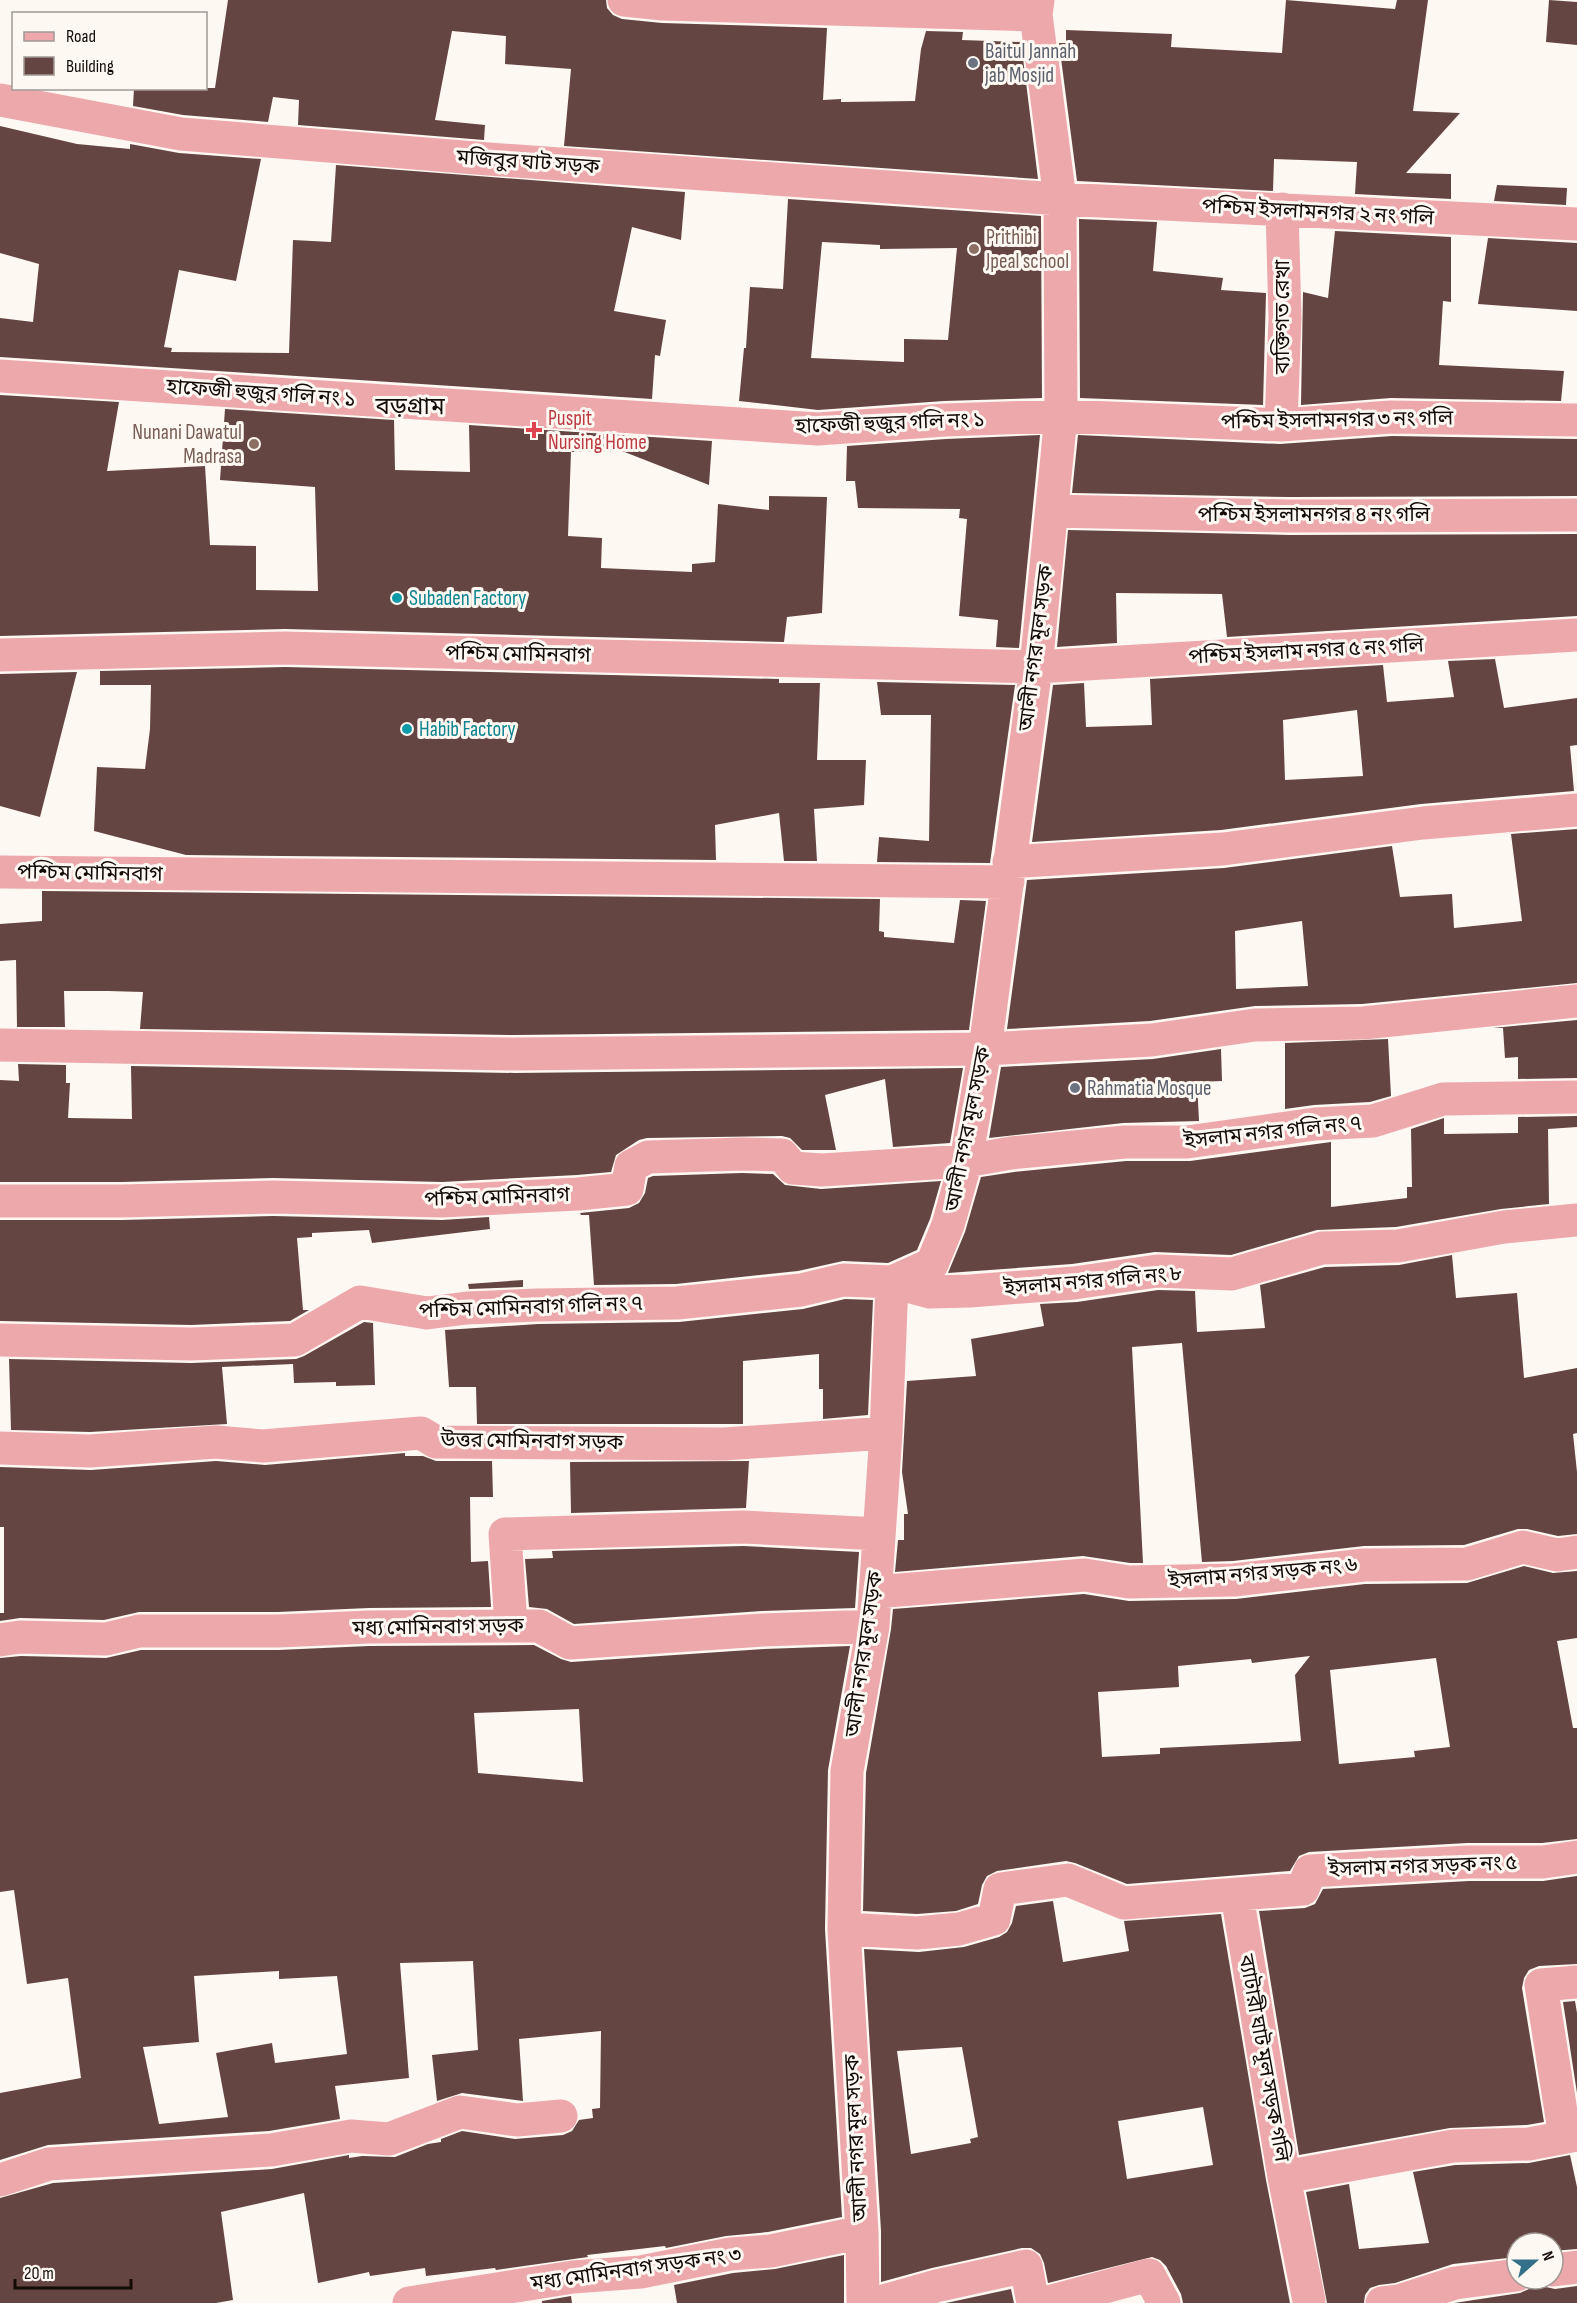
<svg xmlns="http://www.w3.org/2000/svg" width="1577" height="2303" viewBox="0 0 1577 2303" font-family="'Sofia Sans Condensed','Noto Sans Bengali',sans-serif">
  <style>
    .building { fill: #654541; fill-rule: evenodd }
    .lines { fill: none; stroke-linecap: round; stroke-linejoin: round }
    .minor { stroke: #eda8ac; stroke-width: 33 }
    .worship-dot { fill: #6b7280; stroke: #fef8f3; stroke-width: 2 }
    .education-dot { fill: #8d6e63; stroke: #fef8f3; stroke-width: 2 }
    .health-dot { fill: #e0444e; stroke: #fef8f3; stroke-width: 2 }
    .culture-dot { fill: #0f9aa8; stroke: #fef8f3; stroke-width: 2 }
    .labels { text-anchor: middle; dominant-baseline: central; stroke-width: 6; stroke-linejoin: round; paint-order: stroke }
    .worship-label { font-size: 21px; fill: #5b616d; stroke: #fef8f3; text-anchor: start }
    .street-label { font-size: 21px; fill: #140b05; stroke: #fef8f3 }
    .education-label { font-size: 21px; fill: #785e54; stroke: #fef8f3; text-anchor: start }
    .health-label { font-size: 21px; fill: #be3a42; stroke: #fef8f3; text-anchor: start }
    .culture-label { font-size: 21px; fill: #0d838f; stroke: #fef8f3; text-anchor: start }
    .quarter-label { font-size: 24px; fill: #140b05; stroke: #fef8f3 }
  </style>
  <rect width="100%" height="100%" fill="#fef8f3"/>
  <!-- building -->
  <path class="building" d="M228,0h378l1,8 6,7 9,4 40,4 165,5 -4,72 18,-1v3l74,-1 6,-52 5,-18 37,1 -1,8 59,2 17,137 -474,-33 7,-77 -66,-5 1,-28 -54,-5 -17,89 50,5 -1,15 -186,-15 1,-25 -26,-3 -5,25 -85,-7 -50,-9 1,-18h81z
    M1286,0l109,9 2,-9h31l-15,111 47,2 -54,60 45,1v25l-96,-5 2,-32 -83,-3 -1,32 -196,-10 -18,-138h7v-13l106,4 -1,13 111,6z
    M1549,0l28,2v43l-31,-3z
    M0,126l77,18 53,5v-5l49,9 82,6 -25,122 -57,-11 -15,77 8,1 -1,4 118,1 4,-113 38,2 5,-77 349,27 -4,48 -49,-13 -18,84 52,9 -6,36 -5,-1 -3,44 -652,-42v-39l33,4 6,-58 -39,-11z
    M1497,185l70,3 -1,17 -72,-4z
    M788,199l253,17 1,182 -98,3 -126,9 -79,-9 5,-53h2l4,-61 33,2zM822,242l58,3v4l77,-1 -9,92 -44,-1v23l-93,-4z
    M1079,219l78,3 -4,49 70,7 -2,12 45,3 -3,112 -183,-7z
    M1335,231l116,6v65l-8,-1 -4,64 125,6 -3,30 -170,-3 -90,7 2,-113 25,6z
    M1488,238l89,5v68l-99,-7z
    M0,395l119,7 -12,69 98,-5 5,79 46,1v44l62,1 -3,-104 -95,-7 5,-71 169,11 1,50 75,2 -1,-47 243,16 -3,44 -87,-34 -51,1 -3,84 34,2 -1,30 91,4v-8l23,-2 3,-58 51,6v-14l58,1 -5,116 -35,4 -3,25 -499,-13 -285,7z
    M1040,435l-21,213 -23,-1 2,-27 -39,-4 8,-97 -8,-1 1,-9 -102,-1 -3,-27h-9l1,-35 99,-7z
    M1078,435l202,9 112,-8 185,3v57l-288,1 -217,-4z
    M1068,530l221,5 288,-1v82l-350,21 -5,-43 -106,-1 1,50 -60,4z
    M1495,659l9,49 73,-10v47l-7,1 4,45 -153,13 -200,26 -189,12 21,-157 31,-2 2,44 66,-2 -2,-46 233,-14 4,37 67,-5 -6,-36zM1357,710l6,66 -78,4 -2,-60z
    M285,667l494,12v4h41l-3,77h49l-2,45 -50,4 3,52h-33l-5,-48 -64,12 1,35 -530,-5 -92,-24 3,-64 48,2 5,-40 1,-44h-51v-14z
    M77,672l-37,145 -40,-11v-132z
    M877,682l138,3 -25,178 -113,-1 2,-25 50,4 2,-126h-50z
    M1577,829v154l-215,21 -107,2 -105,15 -143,8 20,-149 197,-12 168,-22 8,51 52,-3 2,34 68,-7 -11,-87zM1302,921l6,65 -72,3 -1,-58z
    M42,891l838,8 -1,32 5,1v5l70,6 6,-43 26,1 -17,129 -454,5 -375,-6 3,-37 -35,-1h-44l1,36h-48l-1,-67 -16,1v-37l42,-3z
    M1577,1020v58l-59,1v-22l-13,1 -2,-30h-10z
    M1388,1039l3,57 -21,6 -56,3 -29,4v-66z
    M1221,1049l1,32 -25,1 2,39 -76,2 -134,15 12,-71 152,-8z
    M18,1064l48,1v18h4l-2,35 64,1 -1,-53 384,7 448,-5 -13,75 -57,4 -8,-68 -60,16 11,55h-34l-12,-12 -8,-2 -135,2 -8,2 -23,15 -5,17 -34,3 -135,7 -169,-4 -151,4h-122v-102l19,1z
    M1577,1116v11l-29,2 1,75 -48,5 -105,18 -79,3 -86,25 -76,-3 -83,12 -124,9 17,-41 16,-55 33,-5 112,-11h64l141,-19v65l76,-9v-11h5l-1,-58 33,-11v16l74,-1v-16z
    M742,1173l31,1 12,11 36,4 120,-8 -11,38 -13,31 -29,13 -45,-2 -45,10 -122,13 -82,1 -5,-70h-8l-1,-2 49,-5 10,-5 6,-10 3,-15 5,-2z
    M273,1216l169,4 47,-3 1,12 -118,14 -3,-13 -57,3v4l-15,1 6,72h6l-19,11 -99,4 -191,-4v-101h122z
    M1452,1255l4,43 61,-5 7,85 53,-10v65l-4,1 4,38v62l-19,2 -31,-7h-9l-54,16 -100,1 -131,15 -31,1 -20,-219 -50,4 11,216h-13l-47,-7 -188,16 3,-32h6v-26h4l-6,-42 5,-91 69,-5 -5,-37 73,-13 -4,-22 37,-2 81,-12 37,1 2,41 68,-4 -5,-43 65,-18 74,-2z
    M523,1280v7l-54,2 -1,-5z
    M845,1299l28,1 -5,115 -45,4v-30h-4v-35l-76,7v63h-266l-1,-37h-27l-4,-57 93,-6 141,-2 124,-13z
    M364,1322l9,1 2,62 -39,1v-4l-42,1 -1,-19 -71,3 5,57 -137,8 -79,-2 -2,-71 182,4 105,-4 8,-3z
    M405,1453v3h18l13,5h56l1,36h-23l1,65 17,-1 3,46 -122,1 -91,4h-139l-35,8 -84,-2 -20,3v-8h4v-86h-4v-60l91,3 125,-9 49,4z
    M749,1461l-3,47 -175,5 -1,-51z
    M743,1546l116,6 -4,56 -93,3 -188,13 -27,-15 -18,-2 -4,-48 28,-1 -1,-7z
    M1524,1566l29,7 24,-2v67l-20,3 16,87h4v111l-35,4h-75l-158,9 -10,4 -9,15 -163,13 -52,-21 -9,-2 -69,10 -10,5 -5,9 -4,19 -22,7 -39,3 -54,-3 3,-138 25,-144 2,-20 191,-15 45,7 107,-2 129,-15 102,-1zM1310,1656l-15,19 6,66 -141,7v6l-58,3 -4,-65 81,-5 -1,-21 73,-7 1,4zM1436,1658l14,89 -36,4 1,6 -76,7 -9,-94z
    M534,1645l27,14 10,3 193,-13 86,-3 -22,124 -3,159 17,288 -74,15 -42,4 -60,12 -1,-2 -78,9 1,2 -92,13 -1,-2 -69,8 -1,-8 -55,8 -1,-4 -51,11 -14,-90 -83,19 12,88 -17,3h-216v-105l53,-15 219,-14 77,-14v3l13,-2 33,1 33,-13 13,-2v-3l21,-8 53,8 48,-4 9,-4 7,-11 14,-2 -1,-9 8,-1 1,-77 -82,8 4,62 -61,-8 -25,8 -5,-46 46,-5 -5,-89 -73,2 9,115 -74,8 5,33 -71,12 -221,14 -48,15v-67l81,-15 -13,-100 -41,6 -13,-94 -14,2v-234l21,-2 85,2 35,-8h137l91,-4zM579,1709l4,73 -105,-9 -4,-60zM279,1971v8l58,-3 10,78 -72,9 -3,-20 -56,10 12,64 -69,7 -16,-77 56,-5 -5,-66z
    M1577,1876v88l-38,2 -10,4 -5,8 -2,10 22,134 -17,3 -77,3 -151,27 -40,-244 46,-3 10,-4 8,-15 146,-8h74z
    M1053,1901l10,61 66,-11 -5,-30 97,-7 45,266 24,123h-107l-2,-9 -15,-28 -6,-6 -8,-3 -104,26 -4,-20 -4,-9 -9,-6h-9l-90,20 -51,14v-51l-17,-282 55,3 45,-5 35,-10 8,-5 5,-9 4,-17zM962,2047l16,90 -8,2 1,4 -60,11 -14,-103zM1203,2107l10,58 -86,14 -9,-58z
    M1575,2001l2,12v80l-14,-91z
    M1570,2155l7,32v62l-24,2v-8h-36v14l-64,7 -58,19 -16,2 -9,3 -5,7 -1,8h-37l-21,-111 43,-8 10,65 70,-6 -16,-71 42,-7 74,-2z
    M844,2255v48h-167l-3,-18 59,-12 42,-4z
    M1535,2279l11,8 9,2 22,-3v17h-123l66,-10 9,-4z
    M1011,2289l3,14h-68z
    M571,2296l1,7h-30v-2z"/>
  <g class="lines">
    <!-- minor -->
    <path class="minor" d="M624,0l39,4 373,11
      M0,100l181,34 307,25 572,40 517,25
      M0,376l818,53 127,-9 116,-4 220,9 110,-8 186,3
      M1281,425l4,-107 -3,-109
      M1052,511l237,5 288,-1
      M0,655l285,-7 751,19 541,-32
      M1009,862l214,-13 200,-26 154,-13
      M0,872l1008,10
      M0,1045l515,9 470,-5 167,-9 103,-15 108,-2 214,-22
      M0,1201h122l151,-4 169,4 136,-7 49,-5 4,-23 17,-9 94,-3 40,1 11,13 29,2 144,-9 45,-8 114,-11h62l128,-18 58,-3 70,-22 134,-2
      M0,1340l191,4 104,-4 65,-38 67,11 40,-5 70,-3 140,-2 124,-13 42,-10 49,2 38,10 40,-1 104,-8 83,-12 75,3 90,-26 76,-2 106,-19 73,-7
      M0,1448l90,3 126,-9 47,4 158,-13 15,9 288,2 162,-11
      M875,1592l210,-17 44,7 105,-2 130,-15 103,-1 56,-17 34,8 20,-3
      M511,1626l-6,-92 238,-7 136,7
      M0,1640l20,-3 86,2 33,-8h139l91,-4 142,-1h28l31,17 193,-13 110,-4
      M1237,1895l47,282 169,-31 76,-2 48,-9
      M844,1929l73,4 42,-4 35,-10 6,-30 68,-9 56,23 179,-14 7,-18 158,-9h75l34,-5
      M1565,2137l-24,-152 36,-3
      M1284,2177l25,124
      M0,2180l49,-16 222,-14 80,-14 38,3 71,-27 57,8 44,-4
      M1553,2270l24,-3
      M409,2303l164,-26 68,-5 89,-18 41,-3 91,-19
      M863,2303l-1,-71 -18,-303 3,-158 26,-145 13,-193 6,-151 40,-18 16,-39 18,-64 19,-112 51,-382 25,-251 -1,-217 -24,-184 2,-15
      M876,2303l60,-17 90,-20 7,37
      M1045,2303l104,-28 15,28
      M1382,2303l17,-2 56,-18 62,-8"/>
  </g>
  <!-- markers -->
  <g class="worship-dot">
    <circle cx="973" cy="63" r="6"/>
    <circle cx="1075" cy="1088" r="6"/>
  </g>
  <g class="education-dot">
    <circle cx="974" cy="249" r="6"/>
    <circle cx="254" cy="444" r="6"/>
  </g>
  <path class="health-dot" d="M531 421h6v6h6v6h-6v6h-6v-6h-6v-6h6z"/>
  <g class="culture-dot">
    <circle cx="397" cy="598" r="6"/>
    <circle cx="407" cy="729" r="6"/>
  </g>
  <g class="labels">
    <!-- worship labels -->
    <g class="worship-label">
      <text x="985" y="51">Baitul Jannah<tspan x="985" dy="24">jab Mosjid</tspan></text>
      <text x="1087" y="1088">Rahmatia Mosque</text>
    </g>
    <!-- street labels -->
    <g class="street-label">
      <text transform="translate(528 162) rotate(4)">মজিবুর ঘাট সড়ক</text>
      <text transform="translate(1318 212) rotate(3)">পশ্চিম ইসলামনগর ২ নং গলি</text>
      <text transform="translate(1282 317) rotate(-90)">ব্যক্তিগত রেখা</text>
      <text transform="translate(261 393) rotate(4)">হাফেজী হুজুর গলি নং ১</text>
      <text transform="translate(1337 420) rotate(-1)">পশ্চিম ইসলামনগর ৩ নং গলি</text>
      <text transform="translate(890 423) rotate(-2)">হাফেজী হুজুর গলি নং ১</text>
      <text x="1314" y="514">পশ্চিম ইসলামনগর ৪ নং গলি</text>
      <text transform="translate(1036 648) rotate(-83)">আলী নগর মূল সড়ক</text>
      <text transform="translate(1306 651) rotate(-3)">পশ্চিম ইসলাম নগর ৫ নং গলি</text>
      <text transform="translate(518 654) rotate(1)">পশ্চিম মোমিনবাগ</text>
      <text transform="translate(90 873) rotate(1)">পশ্চিম মোমিনবাগ</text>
      <text transform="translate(968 1129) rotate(-79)">আলী নগর মূল সড়ক</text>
      <text transform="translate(1273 1132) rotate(-6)">ইসলাম নগর গলি নং ৭</text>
      <text transform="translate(497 1197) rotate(-2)">পশ্চিম মোমিনবাগ</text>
      <text transform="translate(1093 1281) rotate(-5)">ইসলাম নগর গলি নং ৮</text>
      <text transform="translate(531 1307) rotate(-2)">পশ্চিম মোমিনবাগ গলি নং ৭</text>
      <text transform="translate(532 1441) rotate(1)">উত্তর মোমিনবাগ সড়ক</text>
      <text transform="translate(1263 1573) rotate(-5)">ইসলাম নগর সড়ক নং ৬</text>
      <text transform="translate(438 1627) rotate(-1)">মধ্য মোমিনবাগ সড়ক</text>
      <text transform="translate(864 1654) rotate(-82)">আলী নগর মূল সড়ক</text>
      <text transform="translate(1423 1866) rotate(-2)">ইসলাম নগর সড়ক নং ৫</text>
      <text transform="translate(1264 2058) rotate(80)">ব্যাটারী ঘাট মূল সড়ক গলি</text>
      <text transform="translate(856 2138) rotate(-93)">আলী নগর মূল সড়ক</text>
      <text transform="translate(636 2269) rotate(-8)">মধ্য মোমিনবাগ সড়ক নং ৩</text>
    </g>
    <!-- education labels -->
    <g class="education-label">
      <text x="986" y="237">Prithibi<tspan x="986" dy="24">Jpeal school</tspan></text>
      <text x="242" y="432" text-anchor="end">Nunani Dawatul<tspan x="242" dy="24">Madrasa</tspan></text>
    </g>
    <!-- health labels -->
    <g class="health-label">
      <text x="548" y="418">Puspit<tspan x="548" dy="24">Nursing Home</tspan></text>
    </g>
    <!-- culture labels -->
    <g class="culture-label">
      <text x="409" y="598">Subaden Factory</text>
      <text x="419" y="729">Habib Factory</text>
    </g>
    <!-- quarter labels -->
    <g class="quarter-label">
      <text x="410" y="406">বড়গ্রাম</text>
    </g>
  </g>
  <!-- legend -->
  <rect x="12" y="12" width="195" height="78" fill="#fef8f3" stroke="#a09994" stroke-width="1.5"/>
  <rect x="24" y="32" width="30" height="9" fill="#eda8ac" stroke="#a09994" stroke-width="1.5"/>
  <text x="66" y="42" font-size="18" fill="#140b05">Road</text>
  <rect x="24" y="57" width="30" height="18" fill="#654541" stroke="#a09994" stroke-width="1.5"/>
  <text x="66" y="72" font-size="18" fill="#140b05">Building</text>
  <!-- north arrow -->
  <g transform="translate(1535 2261) rotate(69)"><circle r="28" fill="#fef8f3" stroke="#a09994" stroke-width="1.5"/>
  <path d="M0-4.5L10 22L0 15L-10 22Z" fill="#347087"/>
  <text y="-9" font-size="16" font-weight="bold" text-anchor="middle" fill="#140b05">N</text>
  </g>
  <!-- scale -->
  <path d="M15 2279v9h116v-9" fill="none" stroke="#140b05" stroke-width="3"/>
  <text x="24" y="2279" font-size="18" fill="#140b05" stroke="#fef8f3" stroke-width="4.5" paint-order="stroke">20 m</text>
</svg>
